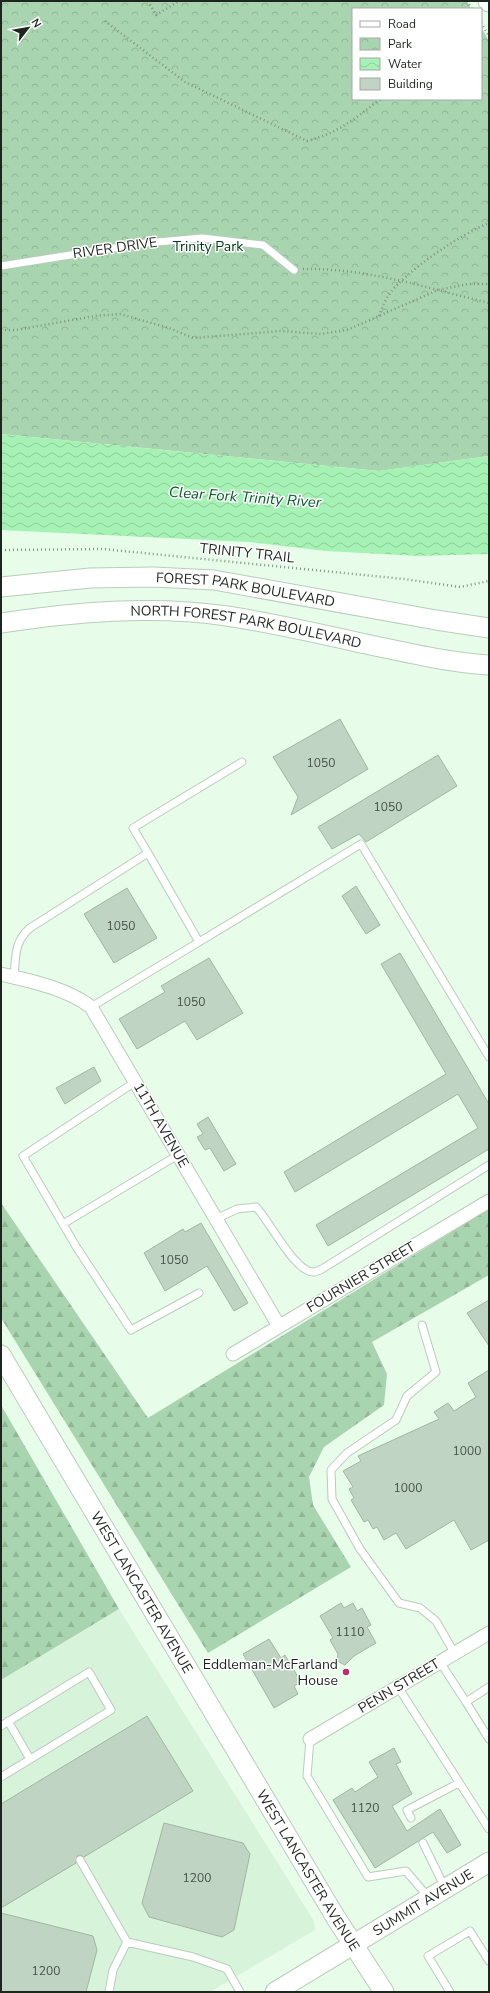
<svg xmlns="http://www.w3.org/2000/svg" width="490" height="1993" viewBox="0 0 490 1993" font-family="'Nunito Sans',sans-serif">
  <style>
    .built { fill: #d7f4db }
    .forest { fill: url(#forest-firs) }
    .park { fill: url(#park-crowns) }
    .water { fill: url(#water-waves) }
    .building { fill: #bfd4c2; stroke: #a1b6a4 }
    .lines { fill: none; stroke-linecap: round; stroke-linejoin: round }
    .service-casing { stroke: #b8cdbb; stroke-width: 9 }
    .minor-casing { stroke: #b8cdbb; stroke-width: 15 }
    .secondary-casing { stroke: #b8cdbb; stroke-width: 21 }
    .path { stroke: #839285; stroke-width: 2.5; stroke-dasharray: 1 3; stroke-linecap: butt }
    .service { stroke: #fff; stroke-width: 7 }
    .minor { stroke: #fff; stroke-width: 13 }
    .secondary { stroke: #fff; stroke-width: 19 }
    .poi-dot { fill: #ba306b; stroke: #fff; stroke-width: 1.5 }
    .labels { text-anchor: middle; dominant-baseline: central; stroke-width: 3; stroke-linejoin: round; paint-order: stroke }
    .number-label { font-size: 12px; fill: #465147 }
    .park-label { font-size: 14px; fill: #003913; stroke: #fff }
    .street-label { font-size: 14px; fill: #1d251e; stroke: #fff }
    .poi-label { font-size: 14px; fill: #1d251e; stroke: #fff; text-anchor: end }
    .water-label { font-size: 15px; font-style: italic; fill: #065c27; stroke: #fff }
  </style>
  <defs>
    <pattern id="forest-firs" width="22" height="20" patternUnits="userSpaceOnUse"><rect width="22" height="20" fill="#a8d4af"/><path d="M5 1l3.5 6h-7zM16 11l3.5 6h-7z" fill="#90b696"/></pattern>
    <pattern id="park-crowns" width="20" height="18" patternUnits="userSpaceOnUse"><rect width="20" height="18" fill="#a8d4af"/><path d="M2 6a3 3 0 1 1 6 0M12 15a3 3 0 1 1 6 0" fill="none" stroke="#90b696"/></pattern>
    <pattern id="water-waves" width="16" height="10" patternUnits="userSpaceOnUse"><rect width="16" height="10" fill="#a6f1b4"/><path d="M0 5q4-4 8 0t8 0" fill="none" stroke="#8ece9a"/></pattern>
  </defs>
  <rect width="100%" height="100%" fill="#e7fdea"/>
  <!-- built -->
  <path class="built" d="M119,1609l195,312 1,9 -105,62h-209v-312z"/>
  <!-- forest -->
  <path class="forest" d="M1,1203l147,215 341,-209v66l-117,67 15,32 -3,31 -60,42 -15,30 4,28 38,62 -143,86 -207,-335z
    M1,1405l118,204 -118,71z"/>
  <!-- park -->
  <path class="park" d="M1,1h466l4,8h-118v90h128v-72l8,14v415l-110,15 -378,-37z"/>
  <!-- water -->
  <path class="water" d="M1,434l377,37 111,-15v98l-70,2 -93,-5 -77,-9 -248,-12z"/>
  <!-- building -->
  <path class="building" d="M340,719l28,50 -77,46 7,-18 -25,-40z
    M438,755l19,31 -91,56 -7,-8 -27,15 -14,-22z
    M356,886l24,39 -14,9 -24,-38z
    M127,888l30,50 -43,25 -30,-49z
    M400,953l89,151v45l-161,97 -12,-21 162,-97 -20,-34 -163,98 -11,-20 162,-98 -65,-110z
    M209,958l34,55 -46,27 -12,-19 -48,28 -18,-30 46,-27 -4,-6z
    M94,1067l7,14 -36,23 -9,-16z
    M208,1117l28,47 -12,7 -14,-23 -5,2 -8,-13 6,-3 -6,-10z
    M201,1223l47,80 -14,8 -27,-45 -42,25 -21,-38 39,-24 2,3z
    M489,1300v46l-22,-33z
    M489,1370v170l-18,10 -17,-30 -48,29 -10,-16 -12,7 -7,-13 -4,2 -5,-9 -4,2 -13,-22 3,-2 -5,-9 4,-2 -10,-16 18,-10 -3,-5 81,-37 -5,-7 14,-9 6,8 22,-14 -8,-14z
    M341,1603l3,5 9,-5 4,8 5,-3 9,17 -4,2 9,16 -22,13 -9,9 -8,-4 1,-7 -8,-14 3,-2 -13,-22z
    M269,1639l12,19 4,-3 16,27 -7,4 4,8 -24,14 -31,-54z
    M147,1716l46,75 -109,66 -4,-2 -3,1 -1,7 -75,45v-104z
    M394,1748l7,14 -5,2 16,30 -20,12 15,25 33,-22 21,36 -14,8 -14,-21 -58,36 -42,-68 19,-12 3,4 23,-15 -9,-15z
    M164,1823l79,20 7,11 -16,76 -12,7 -73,-20 -7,-14z
    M1,1913l92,23 4,14 -11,42h-85z"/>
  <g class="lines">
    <defs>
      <path id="service" d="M1,266l145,-23 56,-5 61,7 31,25
        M148,853l-15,-25 109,-66
        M199,942l162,-98 128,213
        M14,977c2,-21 0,-35 16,-49l118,-75 51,89 -108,65
        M135,1082l-112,74 54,92 54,82 68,-37
        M216,1219l21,-10 19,-2c13,13 39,66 58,65 2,0 6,-2 8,-3l167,-104
        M63,1224l115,-69
        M422,1325l14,47 -29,24 -11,24 -49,33 -16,17 1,29 28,50 39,54 21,5 16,13 19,33
        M440,1662l26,40 23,-15
        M398,1687l91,142
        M466,1702l23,37
        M8,1721l22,38
        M1,1726l88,-54 22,38 -110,67
        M310,1739l-3,37 61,101 38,-6 23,27
        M411,1818l-4,-8 52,-27
        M423,1843l22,45
        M80,1860l47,82
        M109,1992l4,-22 14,-28 66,15 34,12 13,23
        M450,1992l-22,-36 42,-25 19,30"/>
      <path id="minor" d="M1,974c30,7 65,14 90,33l188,319
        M233,1354l256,-153
        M310,1739l179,-106"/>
      <g id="secondary">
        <path d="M488,1l1,1"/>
        <path id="s1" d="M1,587l89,-9 63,-1 61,3 222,40 53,8"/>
        <path id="s2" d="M1,623c74,-11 151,-18 226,-7 45,7 90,17 134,27 43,9 84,19 128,22"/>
        <path id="s3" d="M1,1355l335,563 48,74"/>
        <path id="s4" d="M275,1992l214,-130"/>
      </g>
    </defs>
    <!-- service casing -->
    <use href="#service" class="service-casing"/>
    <!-- minor casing -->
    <use href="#minor" class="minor-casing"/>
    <!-- secondary casing -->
    <use href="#secondary" class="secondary-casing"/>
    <!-- path -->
    <path class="path" d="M148,1l8,14 23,-14
      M467,1l5,8
      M105,21l80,61 122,59c32,-8 48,-23 74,-42
      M481,23l8,13
      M303,269c65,-1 124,19 186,34
      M379,316c3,-7 5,-14 9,-20 16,-24 73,-62 101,-73
      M1,330h15l79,-14 25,-2 49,14 24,10 88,-7 40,3 26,-4 91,-40 30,-6h21
      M1,550l102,-1 301,30 56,8 29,-6"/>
    <!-- service -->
    <use href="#service" class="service"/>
    <!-- minor -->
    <use href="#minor" class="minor"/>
    <!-- secondary -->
    <use href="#secondary" class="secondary"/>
  </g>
  <!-- markers -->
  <circle class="poi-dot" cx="346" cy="1672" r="4"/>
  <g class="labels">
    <!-- number labels -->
    <g class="number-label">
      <text x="321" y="763">1050</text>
      <text x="388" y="807">1050</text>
      <text x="121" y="926">1050</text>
      <text x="191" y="1002">1050</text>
      <text x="174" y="1260">1050</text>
      <text x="467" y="1451">1000</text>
      <text x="408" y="1488">1000</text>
      <text x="350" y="1632">1110</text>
      <text x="365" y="1808">1120</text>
      <text x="197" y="1878">1200</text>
      <text x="46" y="1971">1200</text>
    </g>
    <!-- park labels -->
    <g class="park-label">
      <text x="208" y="246">Trinity Park</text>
    </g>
    <!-- street labels -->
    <g class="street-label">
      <text transform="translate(115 248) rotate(-8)">RIVER DRIVE</text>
      <text transform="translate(247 553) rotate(6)">TRINITY TRAIL</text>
      <text stroke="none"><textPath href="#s1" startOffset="246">FOREST PARK BOULEVARD</textPath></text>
      <text stroke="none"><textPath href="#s2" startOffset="247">NORTH FOREST PARK BOULEVARD</textPath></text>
      <text transform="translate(161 1125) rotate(60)">11TH AVENUE</text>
      <text transform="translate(361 1277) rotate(-31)">FOURNIER STREET</text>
      <text stroke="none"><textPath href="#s3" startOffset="276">WEST LANCASTER AVENUE</textPath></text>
      <text transform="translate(399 1686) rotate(-31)">PENN STREET</text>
      <text stroke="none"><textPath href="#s3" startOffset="600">WEST LANCASTER AVENUE</textPath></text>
      <text stroke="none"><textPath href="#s4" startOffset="173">SUMMIT AVENUE</textPath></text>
    </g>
    <!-- poi labels -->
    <g class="poi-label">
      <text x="338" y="1664">Eddleman-McFarland<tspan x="338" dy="16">House</tspan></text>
    </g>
    <!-- water labels -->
    <g class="water-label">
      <text transform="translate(245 497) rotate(4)">Clear Fork Trinity River</text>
    </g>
  </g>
  <!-- border -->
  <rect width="490" height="1993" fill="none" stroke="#1d251e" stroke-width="4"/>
  <!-- legend -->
  <rect x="352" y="8" width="130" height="92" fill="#ffffff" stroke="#a5a8a5"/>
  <rect x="360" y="21" width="20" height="6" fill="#ffffff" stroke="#a5a8a5"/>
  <text x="388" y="28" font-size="12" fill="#1d251e">Road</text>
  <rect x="360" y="38" width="20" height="12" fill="url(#park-crowns)" stroke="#a5a8a5"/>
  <text x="388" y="48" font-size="12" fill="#1d251e">Park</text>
  <rect x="360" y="58" width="20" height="12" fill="url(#water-waves)" stroke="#a5a8a5"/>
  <text x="388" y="68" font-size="12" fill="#1d251e">Water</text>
  <rect x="360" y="78" width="20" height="12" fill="#bfd4c2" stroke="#a5a8a5"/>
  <text x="388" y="88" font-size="12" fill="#1d251e">Building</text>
  <!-- north arrow -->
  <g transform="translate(28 28) rotate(59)" stroke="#ffffff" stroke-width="3" paint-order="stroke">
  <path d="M0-3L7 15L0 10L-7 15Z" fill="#1d251e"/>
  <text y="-6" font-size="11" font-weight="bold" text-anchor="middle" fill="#1d251e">N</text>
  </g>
</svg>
